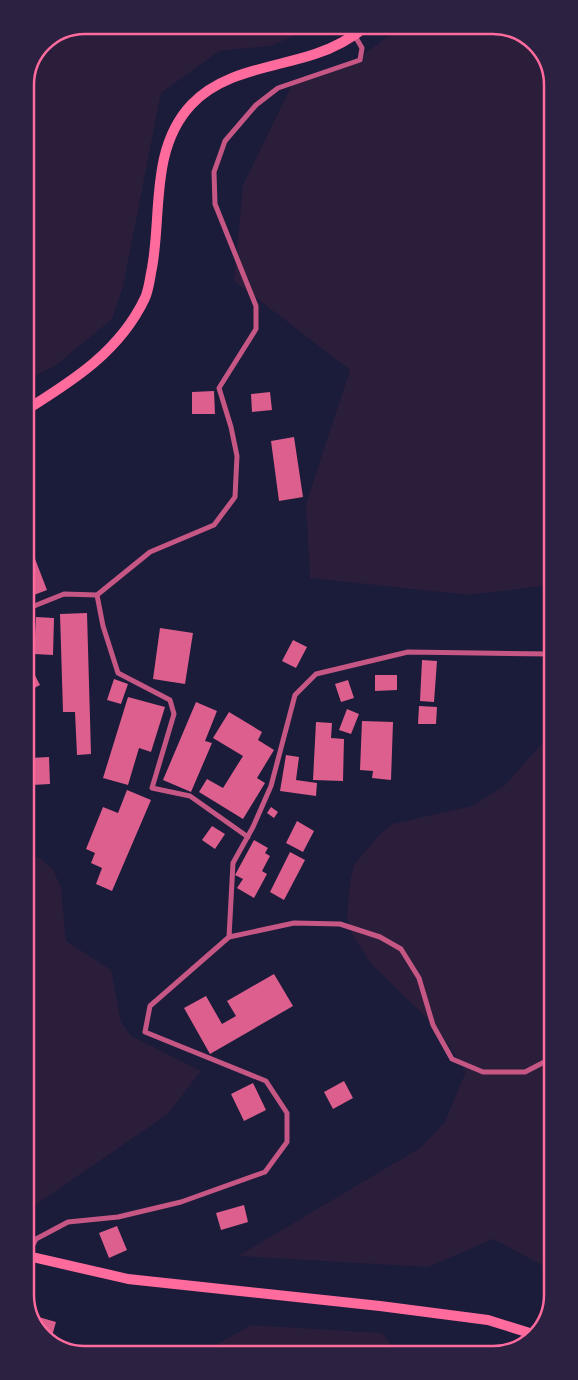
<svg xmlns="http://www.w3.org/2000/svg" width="578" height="1380" viewBox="0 0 578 1380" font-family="'Work Sans',sans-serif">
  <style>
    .green { fill: #2a1e3b }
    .building { fill: #dd5f8e }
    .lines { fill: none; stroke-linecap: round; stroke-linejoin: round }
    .minor { stroke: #c65784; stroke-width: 5 }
    .secondary { stroke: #ff6b9d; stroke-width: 10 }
    .rim { fill: none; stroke: #ff6b9d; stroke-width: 2.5 }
  </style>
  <rect width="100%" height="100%" fill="#1b1b3a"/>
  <!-- green -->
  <path class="green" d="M85,25h236l-51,21 -51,5 -58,42 -38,193 -11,33 -57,47 -29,14 -1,-299 18,-39z
    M404,25h93l33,13 20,28 1,519 -82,10 -159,-17 -4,-74 44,-134 -116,-89 9,-96 49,-100 58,-21z
    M552,732l1,543 -13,-11 -47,-25 -65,28 -190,-11 182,-108 25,-26 21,-51 -28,-42 -66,-64 -20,-31 -5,-16 3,-36 4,-17 25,-30 13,-11 80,-18 32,-20z
    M27,856l12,1 15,14 7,17 5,53 45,29 10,52 10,14 70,35 -33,43 -140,96z
    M251,1325l131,8 15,20 -197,1z"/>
  <!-- building -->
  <path class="building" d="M214,391l1,23h-23v-22z
    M270,392l2,18 -20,2 -1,-18z
    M294,437l9,60 -24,4 -8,-60z
    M32,551l15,39 -21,8v-45z
    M87,613l4,141 -14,1 -2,-43h-12l-3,-98z
    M36,617l18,1 -1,37 -19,-1z
    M160,628l33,5 -8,51 -32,-5z
    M293,640l14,7 -11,21 -14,-7z
    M27,660l13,25 -13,7z
    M422,660l15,1 -3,41 -14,-1z
    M375,675h22v15l-22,1z
    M114,679l14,5 -7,20 -14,-4z
    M348,680l6,18 -13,4 -6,-18z
    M128,697l37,10 -14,45 -12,-4 -11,37 -25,-7z
    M196,702l21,9 -12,30 7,2 -21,49 -28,-12z
    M419,706l18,1 -1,17h-18z
    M347,709l12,5 -8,20 -12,-4z
    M229,712l33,20 -4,8 16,10 -17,28 8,5 -22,36 -44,-27 8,-13 16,9 20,-32 -30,-18z
    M362,721l31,1 -2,58 -19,-2 1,-7 -13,-1z
    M316,722l16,1 -1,15 13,1 -1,42 -30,-1z
    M286,755l13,2 -3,23 21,3 -1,13 -36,-5z
    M49,757l1,27 -18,1 -2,-27z
    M127,790l24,10 -39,91 -16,-7 6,-16 -11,-5 4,-10 -9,-4 17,-42 15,6z
    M271,807l7,5 -4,6 -7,-5z
    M297,821l17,10 -11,21 -17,-9z
    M212,826l13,8 -10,15 -13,-9z
    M254,840l14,8 -3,5 5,3 -8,15 5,3 -13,24 -17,-10 6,-9 -8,-4z
    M290,852l15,8 -21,40 -14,-8z
    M274,974l19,32 -83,48 -26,-46 22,-12 16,28 14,-8 -9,-15z
    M344,1081l9,17 -20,11 -9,-17z
    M253,1083l13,27 -22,11 -13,-27z
    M244,1205l4,17 -27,8 -5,-17z
    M117,1226l10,24 -18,8 -10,-25z
    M28,1298l5,1 -4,14h-1z
    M28,1314l28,8 -6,21 -2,-1z"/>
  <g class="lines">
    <!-- minor -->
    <path class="minor" d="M97,595l6,31 15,47 52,27 4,14 -22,74 38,8 58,41
      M26,610l3,-2 35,-14 33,1 53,-43 64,-27 21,-28 2,-41 -6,-29 -12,-39 37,-59v-23l-41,-102 -1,-32 11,-31 31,-36 22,-17 82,-28 2,-12 -7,-12
      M229,937l4,-74 20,-36 18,-41 24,-91 21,-21 92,-22 143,2
      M28,1254l8,-15 32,-17 50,-5 63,-15 84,-30 22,-30v-29l-21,-32 -121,-49 5,-26 79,-69 65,-14 46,1 40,13 21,12 18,29 14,47 19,34 31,13h42l27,-14"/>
    <!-- secondary -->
    <path class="secondary" d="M26,410c48,-30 94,-59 119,-112 4,-9 5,-21 7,-30 10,-54 -2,-119 39,-163 31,-34 82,-37 124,-51 19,-6 38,-17 53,-29
      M28,1256l100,23 252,27 108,14 48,15"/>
  </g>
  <!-- crop -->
  <path d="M0 0H578V1380H0ZM85 34H493A51 51 0 0 1 544 85V1295A51 51 0 0 1 493 1346H85A51 51 0 0 1 34 1295V85A51 51 0 0 1 85 34Z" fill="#2d2142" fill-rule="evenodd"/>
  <path class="rim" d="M85 34H493A51 51 0 0 1 544 85V1295A51 51 0 0 1 493 1346H85A51 51 0 0 1 34 1295V85A51 51 0 0 1 85 34Z"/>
</svg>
